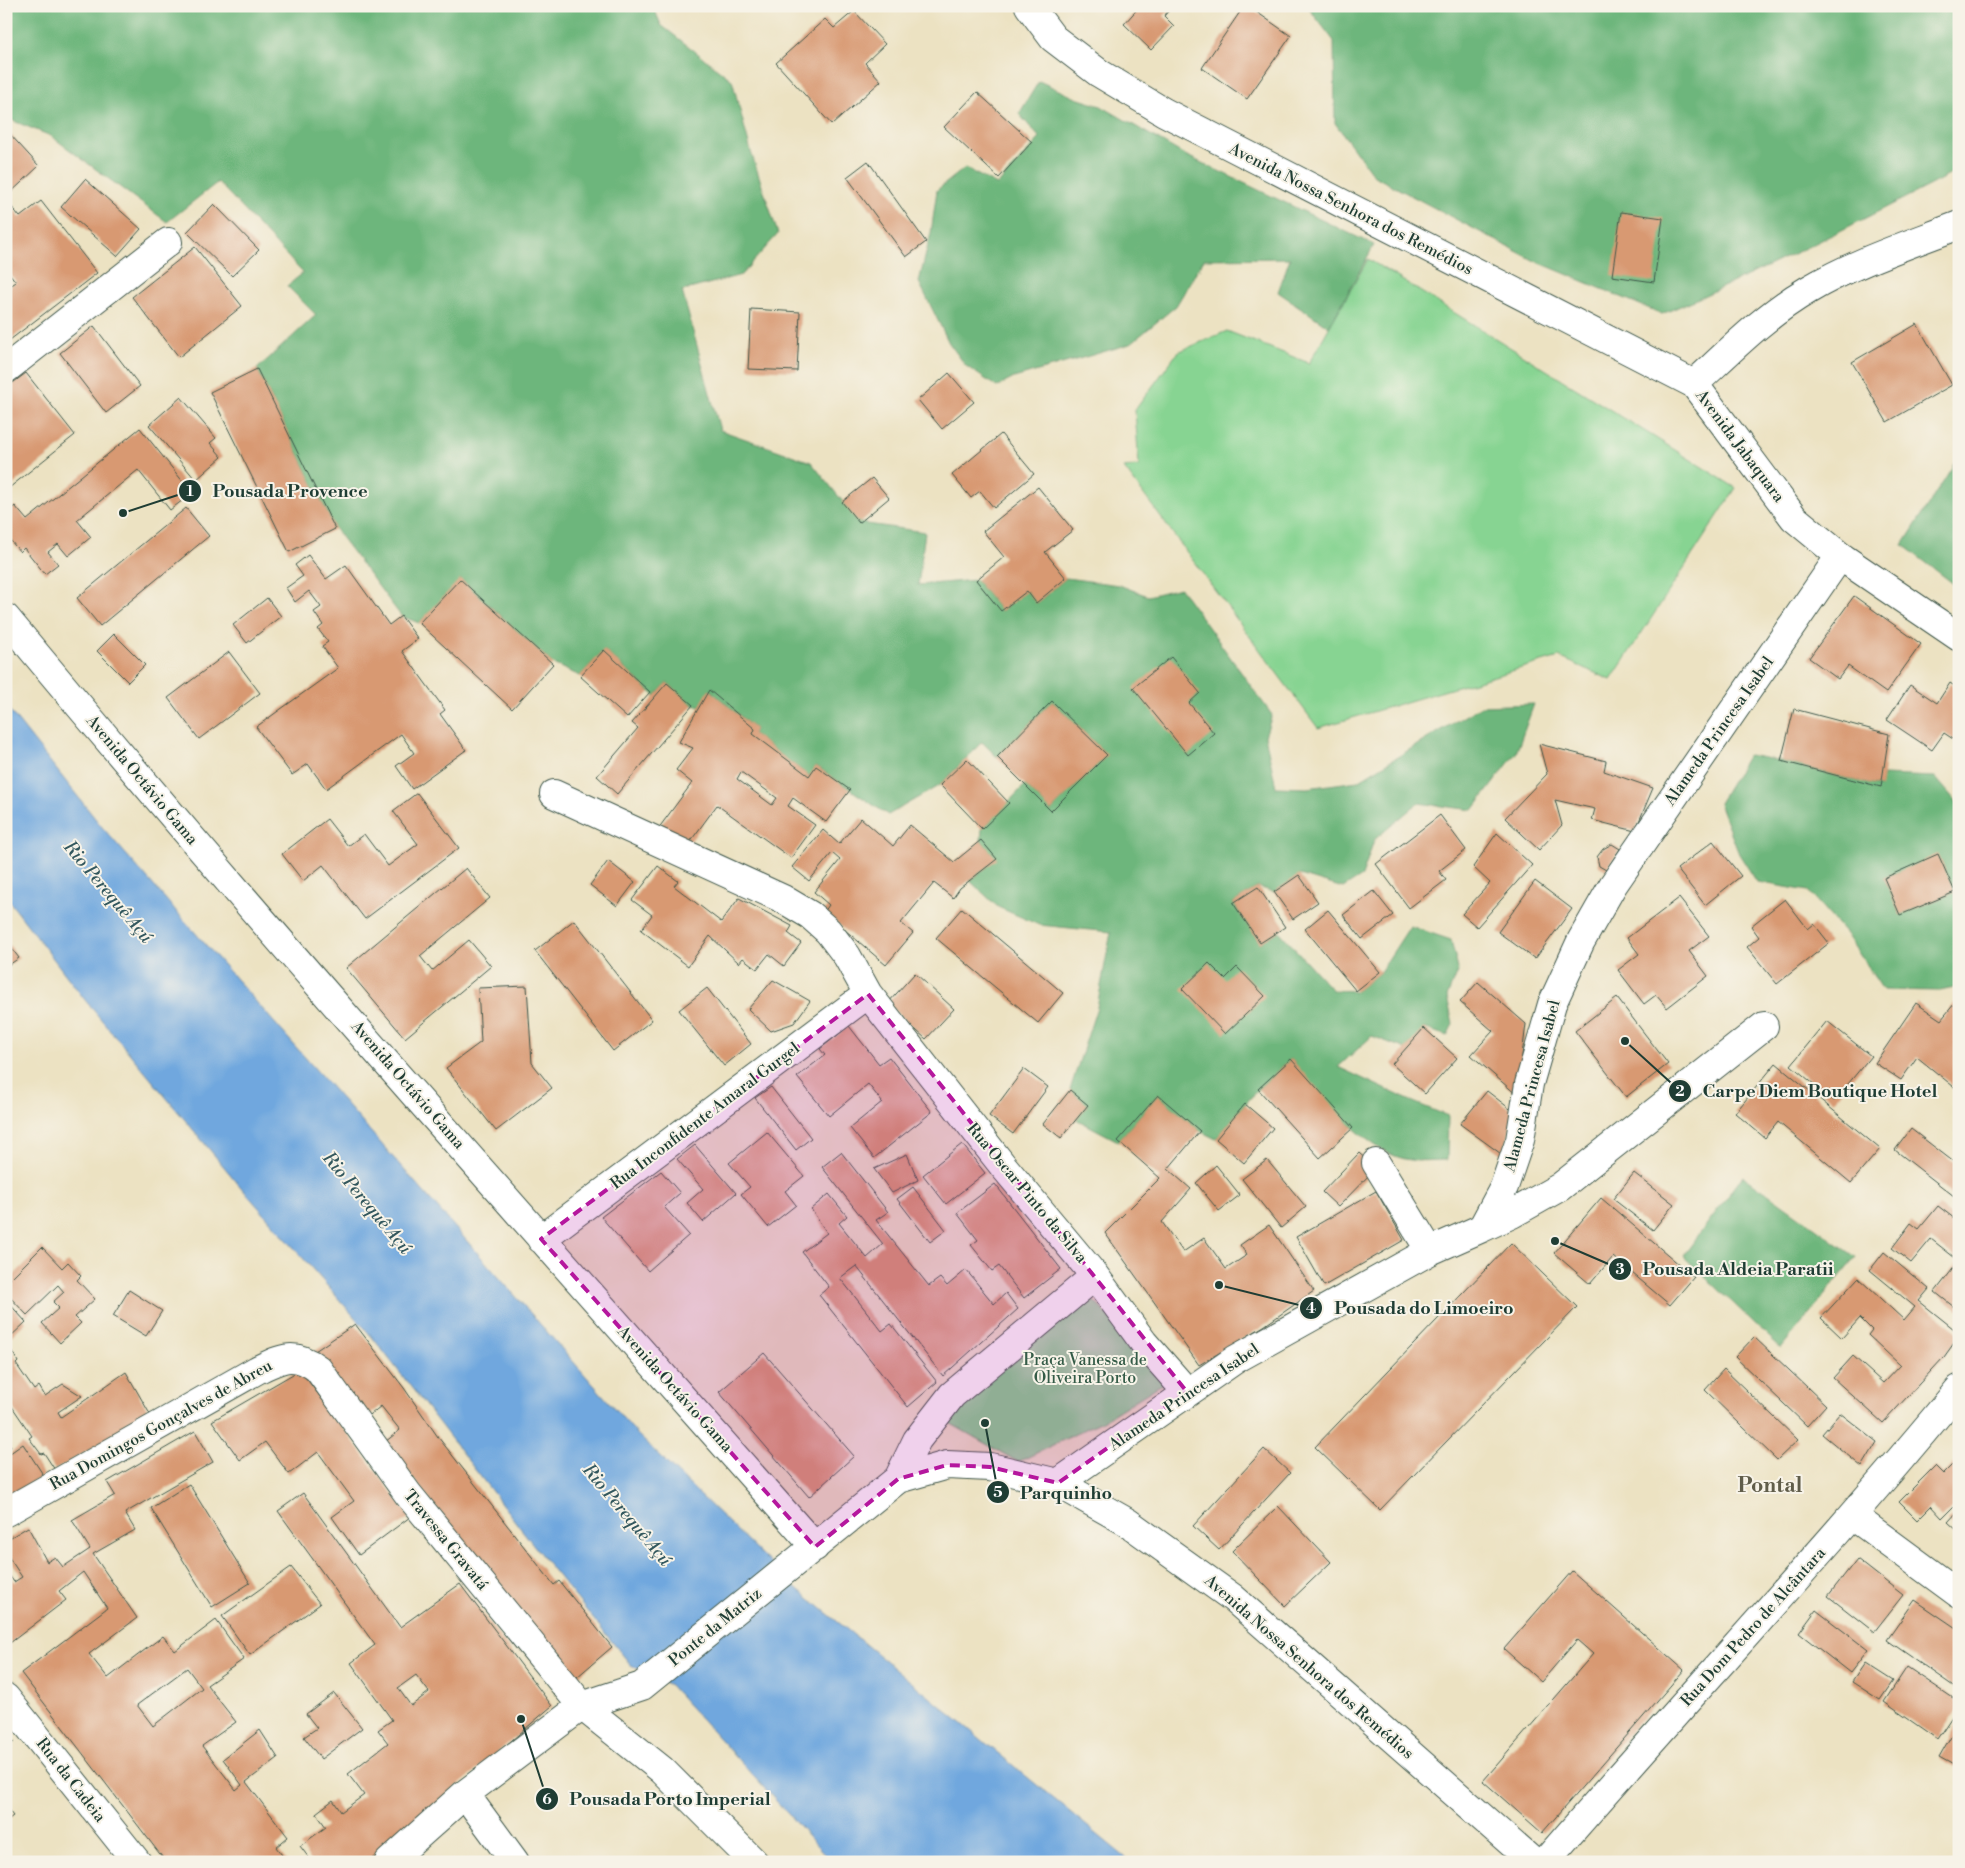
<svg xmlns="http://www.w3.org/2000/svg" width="1965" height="1868" viewBox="0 0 1965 1868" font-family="'Libre Bodoni',serif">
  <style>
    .green { fill: #87d492; stroke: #538863 }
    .forest { fill: #6db67c; stroke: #467a58; fill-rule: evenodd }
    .water { fill: #6fa7de; stroke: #477289 }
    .building { fill: #d89972; fill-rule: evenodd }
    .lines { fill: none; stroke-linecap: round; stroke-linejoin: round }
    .minor-casing { stroke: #3e5649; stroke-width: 30 }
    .minor { stroke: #fff; stroke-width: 28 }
    .marked { fill: #b5179e; fill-opacity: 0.2; stroke: #b5179e; stroke-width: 4; stroke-dasharray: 10 6; stroke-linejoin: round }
    .labels { text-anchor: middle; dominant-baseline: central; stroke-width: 4; stroke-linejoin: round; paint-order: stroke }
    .street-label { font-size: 16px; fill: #1f3d34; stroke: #f7f3e8 }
    .park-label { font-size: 16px; fill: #345b47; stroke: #f7f3e8 }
    .water-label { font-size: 18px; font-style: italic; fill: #33585e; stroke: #f7f3e8 }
    .district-label { font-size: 21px; font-weight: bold; fill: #605d4a; stroke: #f7f3e8 }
    .leader { fill: none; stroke: #1f3d34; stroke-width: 2 }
    .callout-dot { fill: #1f3d34; stroke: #f7f3e8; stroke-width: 2 }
    .mark-label { font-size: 15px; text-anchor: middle; font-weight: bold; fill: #fff }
    .callout-label { font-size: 18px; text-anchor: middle; font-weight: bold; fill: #1f3d34; stroke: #f7f3e8; stroke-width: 4; stroke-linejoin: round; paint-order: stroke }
  </style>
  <rect width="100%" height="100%" fill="#f7f3e8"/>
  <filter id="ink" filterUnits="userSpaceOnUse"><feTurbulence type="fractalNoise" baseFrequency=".02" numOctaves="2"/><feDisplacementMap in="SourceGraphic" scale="10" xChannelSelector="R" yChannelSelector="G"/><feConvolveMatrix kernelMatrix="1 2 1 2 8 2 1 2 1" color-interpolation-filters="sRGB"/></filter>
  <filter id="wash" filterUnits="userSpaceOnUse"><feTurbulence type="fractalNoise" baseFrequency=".0096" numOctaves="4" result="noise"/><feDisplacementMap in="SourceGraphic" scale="20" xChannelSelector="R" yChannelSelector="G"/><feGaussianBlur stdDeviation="1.12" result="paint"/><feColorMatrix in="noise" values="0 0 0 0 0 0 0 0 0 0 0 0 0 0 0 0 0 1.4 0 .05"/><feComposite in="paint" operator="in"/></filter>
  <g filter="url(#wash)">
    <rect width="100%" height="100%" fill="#ece2c2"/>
    <!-- green -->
    <path class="green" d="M1368,259l368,229 -125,192 -52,-23 -241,71 -194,-260 15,-2 -4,-56 43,-58 49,-21 82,32z
      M1085,1300l10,2 73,78 -66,41 -84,41 -79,-45z"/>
    <!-- forest -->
    <path class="forest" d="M6,6h647l8,19 71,55 19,72 27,82 -37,41 -59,16 38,139 91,32 49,61 65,9 -7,53 58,-5 25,31 26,-20 10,12 29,-25 53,7 29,11 32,-8 92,127 -7,21 11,51 31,1 51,-7 123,-75 53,-2 -18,49 -43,57 -55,-7 -44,37 -12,36 -19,12 -43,-13 -26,17 -16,-5 -25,16 27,40 19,-12 53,59 24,1 24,-19 30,-46 41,14 7,29 -11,28 6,27 -6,12 -23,-8 -18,21 -34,-13 -34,31 73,34 37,15 -1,44c-13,0 -29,2 -42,-1 -42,-9 -86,-68 -114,-100l-33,30 -42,50 -16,-8 -42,-36 -40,46 -42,-22 12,-14 -18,-15 27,-83 14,-75 -72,-7 -41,-18 -28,-26 26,-22 -15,-19 1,-11 43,-44 26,26 56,-56 -55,-54 -55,56 -15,-15 -42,43 -52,30 -72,-49 -7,10 -56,-42 2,-5 -45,-39 -10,16 -7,-1 -26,-22 -12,13 -51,-46 -24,26 -27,-12 -92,-85 -42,44 -18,-7 -66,-87 -78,-160 59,-54 -29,-29 16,-13 -85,-91 -51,40 -116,-86 -45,-18z
      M1307,6h652v164c-98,51 -196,101 -297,144l-127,-53 -161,-85 -39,-53 -1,-82z
      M1039,81l37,17 25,8 82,48 191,91 -45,82 -51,-35 12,-34 -86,1 -28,47 -46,38 -116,34 -17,9 -31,-21 -17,-23 -30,-61 12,-49 6,-43 28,-22 32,17 43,-47 -21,-24z
      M1959,456v132l-56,-43z
      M1748,755l33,6 99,26 3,-12 52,2 24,28v182l-19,4 -57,-1 -37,-56 -38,-43 -51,-9 -18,-28 -20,-51zM1938,855l17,37 -55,23 -16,-37z
      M1743,1176l113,81 -75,91 -98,-92z"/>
    <!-- water -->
    <path class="water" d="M6,706l96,121 535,607 157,152 337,276h-299l-162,-177 -39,-20 -85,-104 -173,-223 -128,-146 -160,-192 -79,-103z"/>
    <g id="blocks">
      <!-- building -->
      <path class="building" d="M1140,6l31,2 -7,8 10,10 -23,24 -27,-26z
        M1244,6h4l43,30 -44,63 -45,-31z
        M854,11l31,33 -20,19 16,18 -49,44 -56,-62 49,-44 9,9z
        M977,92l55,50 -33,36 -55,-51z
        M8,132l31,34 -33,31v-63z
        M868,161l58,81 -20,15 -59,-80z
        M85,179l56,50 -24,27 -56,-49z
        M6,200l14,17 21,-16 56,72 -91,70v-54l10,-7 -10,-13z
        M214,204l45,46 -27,26 -45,-44z
        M1621,212l42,6 -9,64 -42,-6z
        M195,247l47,59 -63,51 -47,-60z
        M751,309l49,3 -3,59 -49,-2z
        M1917,324l35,61 -65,37 -35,-60z
        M94,326l46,60 -34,27 -46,-60z
        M257,369l78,160 -46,23 -79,-160z
        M26,373l49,62 -66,53 -3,-4v-96z
        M949,373l25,29 -32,27 -24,-29z
        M181,397l35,41 -6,5 12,14 -26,23 -47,-55z
        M140,428l52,65 -22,17 -32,-40 -61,50 14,17 -23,19 -10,-12 -10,8 10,12 -13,10 -21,-26 -4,4 -14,-17v-22l9,-7 12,14z
        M1001,434l33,40 -40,34 -14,-17 -9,7 -19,-23z
        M872,478l17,20 -30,25 -17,-21z
        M1038,487l35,43 -28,22 21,26 -30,25 -9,-12 -26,20 -25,-31 28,-23 -21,-26z
        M186,508l23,28 -109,90 -23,-28z
        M308,555l18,24 20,-14 43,60 12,-9 17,23 -16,12 43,59 -5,4 26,36 -54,39 -16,-23 18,-13 -13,-19 -75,55 -18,-25 -16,11 -36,-48 82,-59 -16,-22 6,-4 -10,-13 5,-4 -9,-13 7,-5 -12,-16 -14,11 -9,-14 17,-12 -8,-11z
        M460,579l93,85 -41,45 -93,-86z
        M1854,596l67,48 -35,49 -38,-27 -10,13 -29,-21z
        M267,598l14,18 -34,27 -14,-18z
        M114,634l31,31 -17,17 -31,-31z
        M604,650l46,42 -23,26 -47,-42z
        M229,652l31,41 -61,46 -31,-41z
        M1171,657l29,36 -11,10 25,30 -26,22 -55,-67z
        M667,683l26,22 -76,89 -20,-18 41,-48 -6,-5z
        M1950,683l9,6v54l-15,-10 -12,17 -45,-30 23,-35 27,18z
        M709,690l46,39 -2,5 56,42 7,-10 34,24 -24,32 -33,-24 -5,8 27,19 -24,33 -74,-53 -30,41 -29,-17 34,-46 -16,-13 17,-22 -14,-6zM741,772l36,26 -5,7 -35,-26z
        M1052,701l55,54 -56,56 -54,-54z
        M1794,709l95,25 -8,53 -100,-26z
        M1539,744l67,17 -2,10 49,17 -18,43 -43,-11 3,-11 -40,-9 7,25 -23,25 -34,-32 42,-44z
        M967,759l42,44 -27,26 -42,-44z
        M417,793l42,55 -94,71 -42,-54 -20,16 -21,-27 45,-35 21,27 16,-12 24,32 30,-22 -25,-33z
        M1440,815l26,35 -27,21 7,9 -37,28 -33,-44z
        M861,818l32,28 17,-21 44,37 27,-22 16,19 -37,29 -7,10 -19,-15 -33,40 12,10 -27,32 -62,-53 5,-7 -15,-13 26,-32 -8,-7 -23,28 -17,-14 31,-37 16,14z
        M1497,833l35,32 -55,62 -15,-13 28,-31 -17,-16z
        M1713,841l28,35 -36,29 -28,-36z
        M1612,844l8,5 -14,21 -7,-4 -2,-9 6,-8z
        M1938,854l17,38 -55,23 -16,-37z
        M608,861l27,21 -18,24 -27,-21z
        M658,866l20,15 -4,5 47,36 18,-24 53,28 -4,7 13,10 -17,23 -15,-12 -12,15 -14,-11 -4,5 -29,-27 -22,30 -47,-36 11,-15 -20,-15z
        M466,868l24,30 -70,58 12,15 37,-31 22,26 -86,72 -59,-70z
        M1299,875l19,27 -25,17 -19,-27z
        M1535,881l37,28 -37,50 -37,-27z
        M1258,887l27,40 -25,16 -27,-40z
        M1374,891l19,24 -31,24 -19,-24z
        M1679,898l30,38 -20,15 19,25 -41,32 -11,-13 -12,9 -26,-34 21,-16 -12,-16z
        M1785,899l23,30 6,-5 15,19 -52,41 -30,-37 12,-10 -8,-11z
        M962,908l101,85 -25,30 -102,-85z
        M1328,910l52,62 -24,19 -51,-62z
        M574,920l78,100 -39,31 -78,-100z
        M6,941l13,17 -13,9z
        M1209,963l16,16 12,-12 28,29 -40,38 -43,-45z
        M915,973l39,36 -28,30 -39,-35z
        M773,980l37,21 -16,22 -23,8 -23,-22z
        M1478,982l48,42 -9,71 -46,-40 22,-24 -33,-29z
        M527,986l5,77 20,25 -56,43 -50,-63 35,-26 -3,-54z
        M707,988l44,56 -27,22 -45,-56z
        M1617,998l51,66 -42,33 -51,-66z
        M1959,998v93l-42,-34 -16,23 -26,-17 41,-60 25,17z
        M1827,1021l44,35 -37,45 -43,-36z
        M849,1026l30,38 10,-7 43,55 -58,46 -24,-30 32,-26 -14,-18 -39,32 -32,-39 28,-22 -5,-6z
        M1424,1028l33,30 -32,36 -33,-30z
        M1291,1059l62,69 -33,30 -62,-69z
        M1776,1063l104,86 -29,34 -73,-61 -13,16 -30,-25z
        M1024,1069l24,18 -35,47 -24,-18z
        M771,1087l40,51 -15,12 -41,-52z
        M1070,1090l18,15 -27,33 -18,-14z
        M1487,1091l27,21 -10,44 -44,-32z
        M1158,1095l42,36 -32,38 23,20 -29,33 21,30 21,-14 22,31 21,-14 -7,-10 29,-20 45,66 -50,35 -65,39 -94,-132 55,-55 -42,-37z
        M1245,1104l28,24 -29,35 -28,-24z
        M1911,1129l48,37v34l-64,-50z
        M767,1132l37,44 -19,15 11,14 -28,22 -27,-33 9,-7 -21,-24z
        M962,1144l23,29 -39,31 -23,-29z
        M695,1145l41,48 -33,29 -16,-19 16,-14 -26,-30z
        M841,1152l47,60 -12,8 53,66 11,-8 7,8 19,-16 28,34 12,-11 12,16 -75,67 -87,-110 -16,12 42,53 9,-7 46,58 -29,25 -89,-112 10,-8 -27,-35 25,-19 -16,-24 18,-15 18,22 -8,7 28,35 16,-14 -61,-77z
        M1359,1153l17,15 -38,39 -16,-15z
        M907,1154l11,26 -26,13 -18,-24z
        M1267,1160l39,47 -25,21 -39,-49z
        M1216,1165l24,30 -21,16 -23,-28z
        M661,1171l19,22 -16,14 25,28 -41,36 -47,-54z
        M1634,1173l40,31 -21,26 -40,-31z
        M995,1184l66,85 -37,29 -25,-32 -7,5 -21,-26 7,-5 -21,-27z
        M913,1187l33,43 -16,12 -33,-43z
        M1376,1191l28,49 -80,46 -28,-49z
        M1601,1198l93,79 -24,28 -57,-48 -23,27 -36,-31z
        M1938,1206l21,16v39l-28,-22 -20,24 -19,-15 19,-25 8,6z
        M1511,1243l66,64 -197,203 -65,-63z
        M42,1247l20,21 6,-6 13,14 -4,4 18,19 -20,18 6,6 -21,20 -18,-20 17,-15 -6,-6 11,-10 -6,-7 -31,30 -21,-22v-10z
        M1884,1252l45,37 -10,12 40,32v3l-15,21 -61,66 -50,-45 20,-22 30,27 17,-18 -32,-30 4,-5 -12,-12 -18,20 -21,-20 37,-40 46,42 11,-13 -45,-37z
        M1959,1261v50l-24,-19z
        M129,1290l33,21 -16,25 -33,-20z
        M6,1300l20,22 -18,17 -2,-2z
        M355,1324l49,64 34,49 116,148 5,-4 53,66 -42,36 -185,-241 15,-12 -19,-24 -16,13 -50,-68z
        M1754,1337l72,68 -19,21 -72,-69z
        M10,1348l8,14 -2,2 18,26 5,-4 6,10 18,-12 19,12 -24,16 3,5 65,-45 25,44 -96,54 -11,-17 -3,1 -12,-16 3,-2 -21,-31 -5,4v-59z
        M764,1353l90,103 -45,41 -90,-105z
        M1724,1369l74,71 -21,20 -72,-70z
        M300,1370l110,147 -51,38 -27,-38 22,-16 -36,-49 -29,22 -24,-32 -25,18 -28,-39z
        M1840,1413l37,29 -15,25 -40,-33z
        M195,1431l18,31 -88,51 10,17 -42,24 44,64 -48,36 19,24 55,-42 12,15 41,-31 28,39 -37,26 29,37 -34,24 34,44 6,-5 -19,-26 37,-29 18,28 -32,24 42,55 -12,10 11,15h-121l-145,-189 86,-65 -24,-36 -24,19 7,9 -60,46v-75l8,11 8,-5 -16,-24v-13l22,-13 19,35 8,-5 8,10 27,-18 -18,-29 43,-25 -8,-13zM187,1668l15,20 -49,38 -16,-21z
        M6,1440l5,7 -5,3z
        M23,1444l21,32 -38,22v-42z
        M1264,1449l26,24 -71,77 -26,-24z
        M1953,1464l6,5v32l-17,17 -11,-12 -14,14 -18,-18 36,-36 8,8z
        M189,1484l61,99 -38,24 -61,-99z
        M303,1493l97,134 60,-43 92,122 -183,156h-57l-12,-16 26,-19 -10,-14 17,-13 8,12 23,-17 -16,-21 40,-31 -10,-13 14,-10 -41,-57 24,-18 -97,-134zM416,1675l13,17 -18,14 -13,-18z
        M1278,1506l53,56 -46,44 -53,-55z
        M1959,1510v22l-11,-10z
        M1857,1559l46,36 -29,37 -46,-36z
        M291,1567l29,37 -70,51 -28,-39z
        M1572,1571l112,99 -142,163 -59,-52 110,-127 -16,-14 -36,42 -37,-33z
        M1915,1600l44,30v60l-72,-50z
        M1816,1610l52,40 -18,23 -51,-40z
        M1865,1663l28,18 -13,19 -28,-18z
        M1907,1667l52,35v4l-22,33 -53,-37z
        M334,1693l28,35 -41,31 -17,-22 13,-9 -11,-14z
        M1959,1722v46l-20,-11z
        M6,1732l8,10 -8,6z
        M6,1807l7,9 -7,5z"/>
    </g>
  </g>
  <g filter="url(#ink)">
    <use href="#blocks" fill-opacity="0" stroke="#3e5649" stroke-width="1"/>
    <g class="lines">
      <defs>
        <path id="minor" d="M1029,6l24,32 46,35 65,39 530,272
          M1959,225c-51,20 -104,37 -151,65 -43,25 -78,61 -114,94l100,134 46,38 119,81
          M6,369l162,-127
          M6,618c262,316 537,622 809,929
          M554,794l229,105 27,16 18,16 19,25 21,38 136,173 91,109 49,67 43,49
          M1376,1163l54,88
          M1482,1228l30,-14 48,-27 204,-161
          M541,1239l327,-245
          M898,1479l49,-14 43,2 68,16 69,39 106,76 300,264
          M1058,1483l178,-124 194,-108 52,-23 22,-41 16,-47 9,-56 23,-80 29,-63 32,-56 227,-329
          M6,1512l251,-142c25,-12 37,-19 61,-1l90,125 174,212 80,64 92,92
          M1853,1516l106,78
          M6,1698l131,164
          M465,1794l50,68
          M389,1862l76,-68 117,-88 60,-20 256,-207 19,-39 35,-45 143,-119
          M1545,1862c137,-159 281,-311 414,-473"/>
      </defs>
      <!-- minor casing -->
      <use href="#minor" class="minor-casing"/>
      <!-- minor -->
      <use href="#minor" class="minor"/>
    </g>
  </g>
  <!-- marked area -->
  <path class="marked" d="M868,994l319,398 -129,91 -68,-16 -43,-2 -49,14 -83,68 -274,-308z"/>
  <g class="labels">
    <!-- street labels -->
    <g class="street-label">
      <text transform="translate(1351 209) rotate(27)">Avenida Nossa Senhora dos Remédios</text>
      <text transform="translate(1740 446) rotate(53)">Avenida Jabaquara</text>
      <text transform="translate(1719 731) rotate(-55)">Alameda Princesa Isabel</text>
      <text transform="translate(142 780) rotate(50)">Avenida Octávio Gama</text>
      <text transform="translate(408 1085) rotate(49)">Avenida Octávio Gama</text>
      <text transform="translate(1532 1086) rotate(-75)">Alameda Princesa Isabel</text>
      <text transform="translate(705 1116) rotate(-37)">Rua Inconfidente Amaral Gurgel</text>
      <text transform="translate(1027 1193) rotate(50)">Rua Oscar Pinto da Silva</text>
      <text transform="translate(675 1389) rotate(48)">Avenida Octávio Gama</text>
      <text transform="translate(1184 1397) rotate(-34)">Alameda Princesa Isabel</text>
      <text transform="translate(161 1425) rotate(-29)">Rua Domingos Gonçalves de Abreu</text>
      <text transform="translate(446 1540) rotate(51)">Travessa Gravatá</text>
      <text transform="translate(715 1627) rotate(-39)">Ponte da Matriz</text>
      <text transform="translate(1753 1627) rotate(-48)">Rua Dom Pedro de Alcântara</text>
      <text transform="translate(1309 1667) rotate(41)">Avenida Nossa Senhora dos Remédios</text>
      <text transform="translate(71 1780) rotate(52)">Rua da Cadeia</text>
    </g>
    <!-- park labels -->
    <g class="park-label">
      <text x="1085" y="1360">Praça Vanessa de<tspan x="1085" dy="18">Oliveira Porto</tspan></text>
    </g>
    <!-- water labels -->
    <g class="water-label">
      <text transform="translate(108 892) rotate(50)">Rio Perequê Açú</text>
      <text transform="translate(367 1203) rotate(50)">Rio Perequê Açú</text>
      <text transform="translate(627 1515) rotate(50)">Rio Perequê Açú</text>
    </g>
    <!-- district labels -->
    <g class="district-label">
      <text x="1770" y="1486">Pontal</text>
    </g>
  </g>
  <!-- callouts -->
  <path class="leader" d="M123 513L190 491M1625 1041L1680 1091M1555 1241L1620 1269M1219 1285L1311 1308M985 1423L998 1492M521 1719L547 1799"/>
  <g class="callout-dot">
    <circle cx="123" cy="513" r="5"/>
    <circle cx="1625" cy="1041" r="5"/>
    <circle cx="1555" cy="1241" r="5"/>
    <circle cx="1219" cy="1285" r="5"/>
    <circle cx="985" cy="1423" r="5"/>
    <circle cx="521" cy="1719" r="5"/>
    <circle cx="190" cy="491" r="12"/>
    <circle cx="1680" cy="1091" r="12"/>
    <circle cx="1620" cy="1269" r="12"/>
    <circle cx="1311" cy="1308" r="12"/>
    <circle cx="998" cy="1492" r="12"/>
    <circle cx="547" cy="1799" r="12"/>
  </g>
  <g class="mark-label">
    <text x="190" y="496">1</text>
    <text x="1680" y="1096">2</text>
    <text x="1620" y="1274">3</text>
    <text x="1311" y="1313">4</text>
    <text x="998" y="1497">5</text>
    <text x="547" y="1804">6</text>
  </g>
  <g class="callout-label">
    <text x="290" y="497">Pousada Provence</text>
    <text x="1820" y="1097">Carpe Diem Boutique Hotel</text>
    <text x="1738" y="1275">Pousada Aldeia Paratii</text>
    <text x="1424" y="1314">Pousada do Limoeiro</text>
    <text x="1066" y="1499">Parquinho</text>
    <text x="670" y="1805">Pousada Porto Imperial</text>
  </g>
  <!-- margin -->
  <rect width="1965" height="1868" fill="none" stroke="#f7f3e8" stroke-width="25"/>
</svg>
